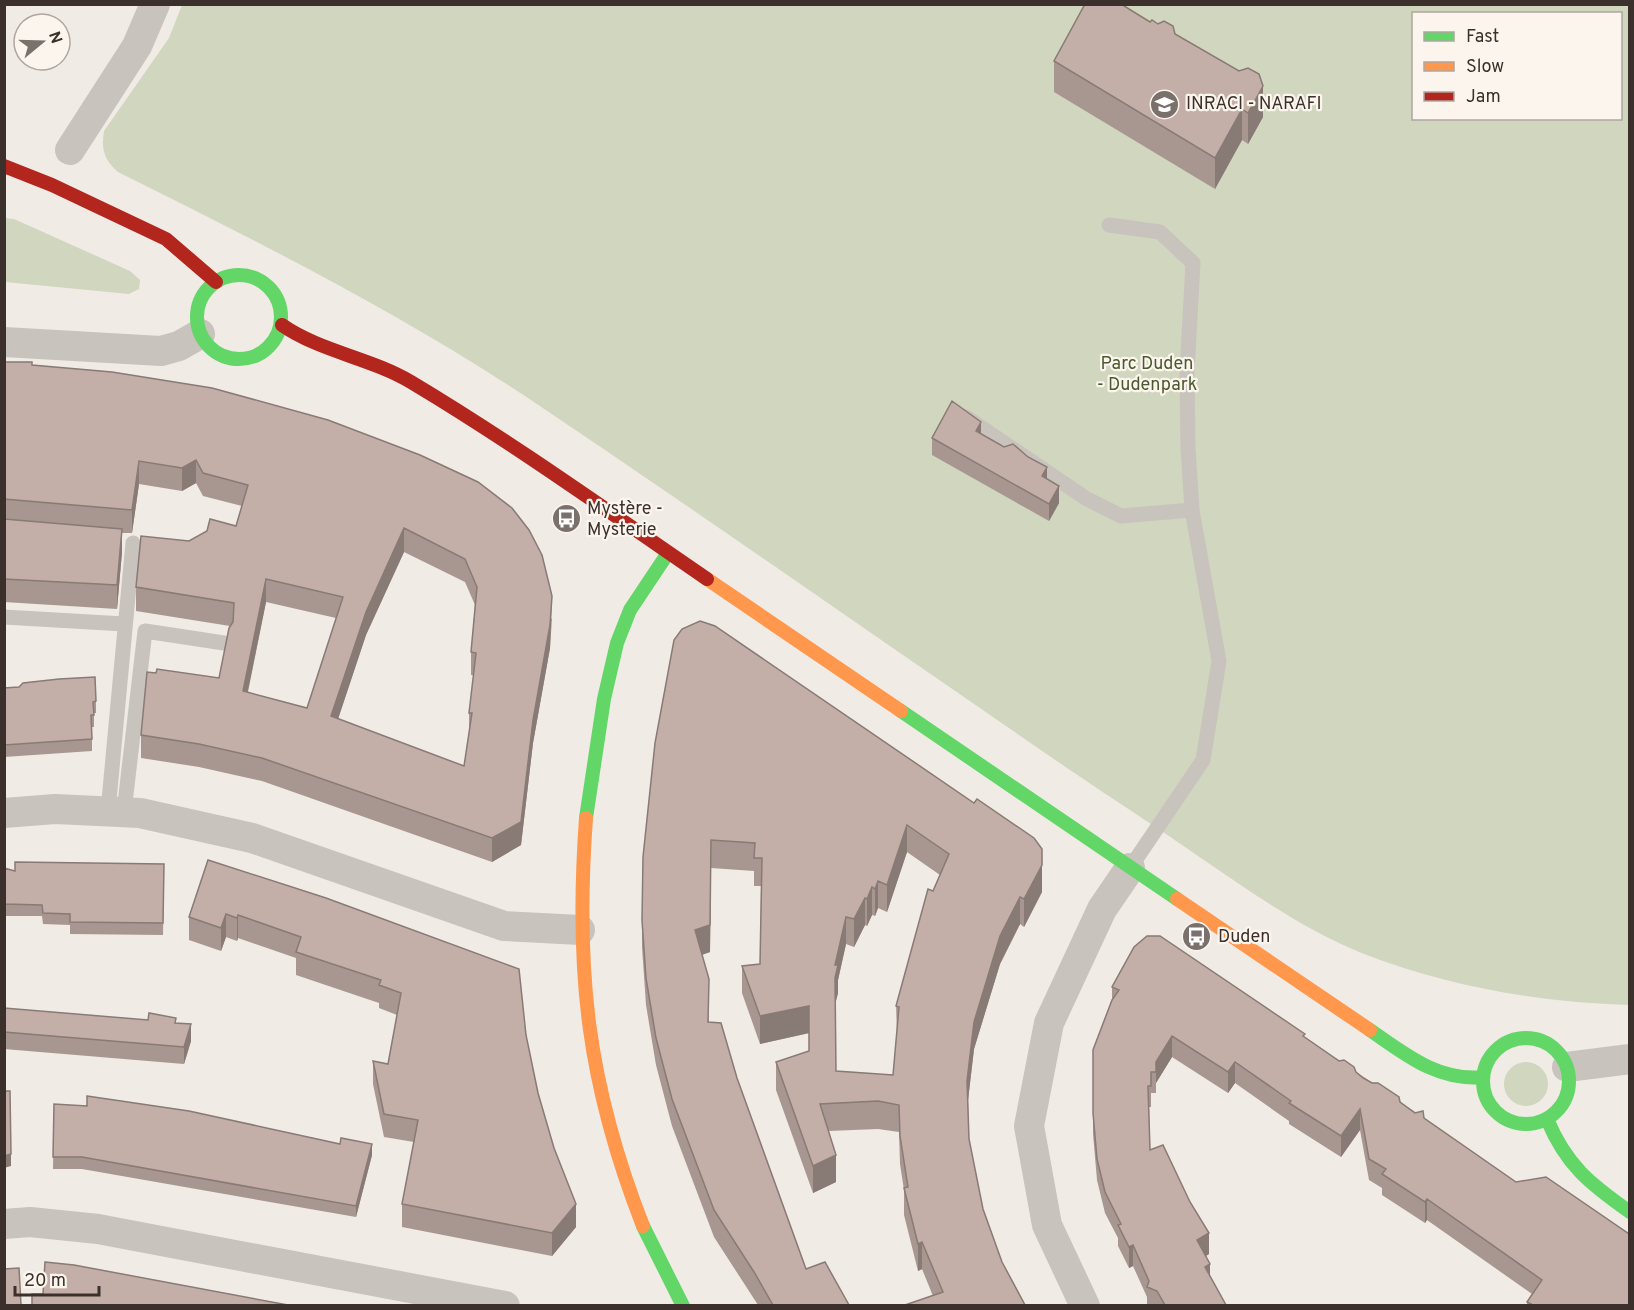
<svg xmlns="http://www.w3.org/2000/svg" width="1634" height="1310" viewBox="0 0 1634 1310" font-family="Overpass,sans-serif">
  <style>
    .green { fill: #d1d6bf; fill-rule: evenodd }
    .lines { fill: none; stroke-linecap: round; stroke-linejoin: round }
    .lane { stroke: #c9c3be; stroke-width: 15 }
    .street { stroke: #c9c3be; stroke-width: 30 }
    .fast { stroke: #63d668; stroke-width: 14 }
    .slow { stroke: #ff974d; stroke-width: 14 }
    .jam { stroke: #b3261e; stroke-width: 14 }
    .wall { fill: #a89690; fill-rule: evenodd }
    .shaded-wall { fill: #887a75 }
    .building { fill: #c3afa7; stroke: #887a75; stroke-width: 1.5; fill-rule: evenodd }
    .labels { text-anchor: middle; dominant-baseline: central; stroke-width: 4.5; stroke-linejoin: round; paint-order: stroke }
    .poi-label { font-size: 18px; fill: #3b302b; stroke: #fbf5ee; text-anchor: start }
    .park-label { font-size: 18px; fill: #4a5a2e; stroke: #fbf5ee }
  </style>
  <rect width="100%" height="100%" fill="#f0ebe5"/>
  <!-- green -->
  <path class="green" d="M182,5h1447v1000c-90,-3 -180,-18 -265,-51 -60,-24 -113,-62 -166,-98 -43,-30 -87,-58 -131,-88 -181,-124 -360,-250 -542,-372 -129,-85 -268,-155 -407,-224 -14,-12 -17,-23 -14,-41l65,-93zM1414,14h206v104h-206z
    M5,218l9,1 116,52 10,9 -1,9 -10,5 -124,-12z
    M1504 1084a22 22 0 1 1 44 0a22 22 0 1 1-44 0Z"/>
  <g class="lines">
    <!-- lane -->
    <path class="lane" d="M1109,225l51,7 33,31 -6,109 1,76 4,62 27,151 -16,99 -73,108
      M966,417l121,82 34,17 71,-6
      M4,617l120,7
      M108,811l25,-268
      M124,812l21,-181 79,12"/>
    <!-- street -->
    <path class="street" d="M70,150l67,-104 18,-42
      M4,342l157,9 18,-5 21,-12
      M4,813l51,-4 85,4 112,25 252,88 76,4
      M1567,1067l63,-8
      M4,1224l26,-2 68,7 407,77
      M1085,1306l-38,-81 -18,-99 20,-103 53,-114 28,-41"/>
    <!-- fast -->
    <path class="fast" d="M197 317a42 42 0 1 1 84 0a42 42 0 1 1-84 0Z
      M901,711l276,188
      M586,818l18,-119 13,-56 13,-33 38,-57
      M1370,1030c35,24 67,51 112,47
      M1483 1081a43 43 0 1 1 86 0a43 43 0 1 1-86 0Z
      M1547,1119c19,46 43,65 83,93
      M643,1226l40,80"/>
    <!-- slow -->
    <path class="slow" d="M707,579l194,132
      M586,818c-11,152 1,265 57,408
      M1177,899l193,131"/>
    <!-- jam -->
    <path class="jam" d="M4,166l48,19 114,54 50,43
      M282,325c39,27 89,33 129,57 102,61 198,130 296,197"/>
  </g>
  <!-- wall -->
  <path class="wall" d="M1150,22l25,12 88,83 -15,27 -6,-4 -27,49 -161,-97v-31z
    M4,362l28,3 296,55 224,199 -2,29 -17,95 -12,102 -29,17 -230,-81 -63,-14 -58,-9v-23l78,-57 11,-52 -94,-15v-24l53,-46 47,-15 6,-20 -39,-10 -7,-13 -14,8 -43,-7 -7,49h-10v19l-5,57 -113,-7zM404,552l61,30 10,23 -4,47v23h3l-5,38v18l-5,35 -126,-47 28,-84zM266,602l70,16 -29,90 -59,-16z
    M981,434l78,69 -10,18 -117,-66v-17z
    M674,640l368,252 -18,35 -4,-3 -20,40 -26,85 -6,52 1,38 14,70 19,53 23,43 -92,-9 -11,-27 -4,2 -14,-56v-25l-4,-26 -1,-32 -21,-3 -50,2 8,51 -23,11 -37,-103v-28l33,-11v-18l-49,11 -18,-51v-27l18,-2 1,-78h-7v-15l-43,-3 -1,84 -8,3 7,67 28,56 69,191 43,36h-91l-44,-68 -42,-111 -16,-61 -10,-60 -4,-58v-27zM907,852l33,23 -7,16 -37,115 1,27 -4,42 -57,-4 -1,-67 3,-11v-13l8,-36 8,3 11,-22 2,1 5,-11 3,1 3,-8 9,4z
    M4,688l92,13v12h-2v14h-2v24l-88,6z
    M208,860l318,175 12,58 38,134 -24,29 -150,-29v-23l12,-62 -30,-5 -11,-53v-23l15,3 9,-49 -18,-7v-5l-83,-28v-17l-58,-20 -1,3 -11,-4 -5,14 -32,-11v-23z
    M164,864l-1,71 -93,-1v-9l-27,-1 -1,-8h-38v-48l11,3z
    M1112,987l193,50 119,81 205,187h-102v-3l5,-8 -105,-74 -2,3 -43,-28v-7l-13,-8 -9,-50 -19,27 -52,-33v-3l-54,-38 -7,10 -56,-36 -16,26v10h-5v14h-2l1,43 59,104 -3,2 4,20 16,29h-79v-8l-14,-31 -4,2 -11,-22v-8l-13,-25 -8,-33 -4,-46v-84l19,-51z
    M4,1008l172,15 15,18 -7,23 -180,-15z
    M54,1104l318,51 -16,62 -274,-48h-29z"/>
  <!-- shaded-wall -->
  <path class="shaded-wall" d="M1263,86v31l-15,27v-31z
    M1242,109v31l-27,49v-31z
    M981,422v17l-5,-8z
    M196,460v23l-14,8v-23z
    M139,461v23l-7,49v-23z
    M1047,467v17l-5,-8z
    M1059,486v17l-10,18v-17z
    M404,528v24l-38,83 -35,105v-24l35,-104z
    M122,529v23l-5,57v-24z
    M266,579v23l-23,112v-23z
    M552,596l-2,52 -17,95 -12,102 -29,17v-24l41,-118z
    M907,825v27l-20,60v-27z
    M1042,865v27l-18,35v-28z
    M711,868l-1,84 -15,5v-27z
    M878,881v27l-3,8v-27z
    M872,887v28l-5,11v-27z
    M1020,897v27l-20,40 -26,85 -7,59v-27l7,-59 26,-86z
    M865,898v27l-11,22v-28z
    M226,914v23l-5,14v-23z
    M238,915v23l-1,3v-23z
    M846,917v27l-8,36v13l-3,12v-40z
    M809,1006v27l-49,11v-28z
    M191,1024v17l-7,23v-17z
    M1172,1036v21l-16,26v-21z
    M1235,1062v21l-7,10v-21z
    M1360,1109v21l-19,27v-21z
    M372,1144v11l-16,62v-11z
    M11,1154v12l-7,2v-12z
    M836,1155v27l-23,11v-27z
    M1427,1199v21l-2,3v-21z
    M576,1204v23l-24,29v-23z
    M1209,1233v21l-12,7v-21z
    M922,1242v27l-4,2v-27z
    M1133,1245v21l-4,2v-21z
    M1210,1264v21l-5,-18z"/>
  <!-- building -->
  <path class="building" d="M1085,4h36l29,18 2,-2 6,4 6,-3 9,5 2,8 64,37 9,-3 11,6 4,12 -15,27 -6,-4 -27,49 -161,-97z
    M4,362h28v3l80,7 100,16 116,32 92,35 58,27 34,26 17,22 13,25 10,41 -2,29 -17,95 -12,102 -29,16 -230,-80 -63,-14 -58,-9 6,-63 9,1 1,-4 62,9 10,-50 4,-6 1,-19 -98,-16 5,-51 48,5 18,-10 3,-12 26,7 12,-41 -45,-12 -7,-13 -14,8 -43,-7 -7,49 -128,-11zM404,528l61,31 12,28 -6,65 5,1 -7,60h3l-8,53 -133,-50 35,-104zM266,579l77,18 -36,111 -64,-17z
    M952,401l29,21 -5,9 28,16 9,-3 15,13 19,10 -5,9 17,10 -10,18 -117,-66z
    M4,519l118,10 -5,56 -113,-6z
    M700,621l15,5 259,177 3,-4 57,39 8,11v16l-18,34 -4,-2 -20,39 -26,86 -7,59 2,58 14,70 19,53 23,43h-120l38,-13 -21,-50 -4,2 -14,-56 4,-1 -8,-51 -1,-31 -21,-4 -58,3 16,51 -23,11 -37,-104 33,-11v-45l-49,10 -18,-50 18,-2 2,-106h-8l1,-15 -44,-3 -1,85 -15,5 14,49 -1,43 13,1 16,55 69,191 19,-7 24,43h-76l-19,-33 -40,-62 -42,-111 -16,-61 -10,-60 -4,-58 1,-63 12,-114 19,-103 8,-11zM907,825l42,29 -16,37 -5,-2 -32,117 3,1 -6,68 -57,-4 -1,-93 3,-13h-3l11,-48 8,2 11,-21 2,1 5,-12 3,2 3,-8 9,4z
    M95,677l1,24 -3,1 1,13h-3l1,24 -88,6v-57l15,-1 4,-4 36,-4z
    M208,860l118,38 193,71 7,66 12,58 16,55 22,56 -24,29 -150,-29 16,-84 -34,-6 -11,-53 15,3 13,-71 -22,-8 2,-5 -85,-28 5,-15 -63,-22 -1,3 -11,-4 -5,14 -32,-11z
    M15,862l149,2 -1,59 -93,-1v-8l-27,-1 -1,-8 -38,-1v-36l11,3z
    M1147,936h13l145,98 -2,2 36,25 5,-1 10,7 2,5 7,6 9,5h6l21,14 1,5 15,11 8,-2 1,7 92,64 30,-5 83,57v71h-96l-6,-3 15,-22 -115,-81 -2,3 -43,-28 4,-5 -17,-10 -9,-50 -19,27 -52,-33 2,-2 -56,-39 -7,10 -56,-36 -16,26v10h-5v14h-3l2,64 13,-5 27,57 19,31 -12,7 13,24 -5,3 21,38h-61l-8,-14 -10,-4 2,-6 -16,-36 -4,2 -11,-22 3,-1 -16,-32 -8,-33 -4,-46v-63l19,-50 7,-10 -7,-3 22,-40z
    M4,1008l144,12 1,-7 27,5 -1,5 16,1 -7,23 -180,-15z
    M4,1091h6l1,63 -7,2z
    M87,1096l102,15 151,33 1,-6 31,6 -16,62 -274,-49h-29l1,-53 33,2z
    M45,1262l29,3 214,40h-256v-11h11z
    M19,1268l2,37h-17v-36z"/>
  <!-- icons -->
  <defs>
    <symbol id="university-disc" viewBox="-11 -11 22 22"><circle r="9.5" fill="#7a716c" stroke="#fbf5ee"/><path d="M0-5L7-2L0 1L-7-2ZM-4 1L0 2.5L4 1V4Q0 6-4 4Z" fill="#fff"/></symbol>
    <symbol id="bus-disc" viewBox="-11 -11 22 22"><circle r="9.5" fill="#7a716c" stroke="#fbf5ee"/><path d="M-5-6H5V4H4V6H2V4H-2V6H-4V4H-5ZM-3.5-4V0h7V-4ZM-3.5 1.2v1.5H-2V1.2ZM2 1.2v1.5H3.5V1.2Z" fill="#fff"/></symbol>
  </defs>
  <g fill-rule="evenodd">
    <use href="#university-disc" x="1148" y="88" width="33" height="33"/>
    <use href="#bus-disc" x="550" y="502" width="33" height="33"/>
    <use href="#bus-disc" x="1180" y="920" width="33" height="33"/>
  </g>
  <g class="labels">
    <!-- poi labels -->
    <g class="poi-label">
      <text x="1186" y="104">INRACI - NARAFI</text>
      <text x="587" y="509">Mystère -<tspan x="587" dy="21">Mysterie</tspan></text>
      <text x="1218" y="937">Duden</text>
    </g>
    <!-- park labels -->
    <g class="park-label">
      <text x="1147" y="364">Parc Duden<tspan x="1147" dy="21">- Dudenpark</tspan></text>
    </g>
  </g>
  <!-- border -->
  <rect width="1634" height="1310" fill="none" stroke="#3b302b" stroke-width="12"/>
  <!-- legend -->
  <rect x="1412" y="12" width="210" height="108" fill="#fbf5ee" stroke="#aea6a0" stroke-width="1.5"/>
  <rect x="1424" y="32" width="30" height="9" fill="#63d668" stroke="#aea6a0" stroke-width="1.5"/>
  <text x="1466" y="42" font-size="18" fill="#3b302b">Fast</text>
  <rect x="1424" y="62" width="30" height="9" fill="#ff974d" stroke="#aea6a0" stroke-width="1.5"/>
  <text x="1466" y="72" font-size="18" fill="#3b302b">Slow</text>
  <rect x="1424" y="92" width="30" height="9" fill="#b3261e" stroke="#aea6a0" stroke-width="1.5"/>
  <text x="1466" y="102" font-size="18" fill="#3b302b">Jam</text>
  <!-- north arrow -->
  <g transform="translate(42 42) rotate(71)"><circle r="28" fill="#fbf5ee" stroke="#aea6a0" stroke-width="1.5"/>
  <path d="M0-4.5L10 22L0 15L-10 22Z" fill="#7a716c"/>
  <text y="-9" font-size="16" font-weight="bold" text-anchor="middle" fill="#3b302b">N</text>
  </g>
  <!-- scale -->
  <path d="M15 1286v9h84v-9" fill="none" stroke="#3b302b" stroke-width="3"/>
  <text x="24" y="1286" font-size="18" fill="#3b302b" stroke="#fbf5ee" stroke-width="4.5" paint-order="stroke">20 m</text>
</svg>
